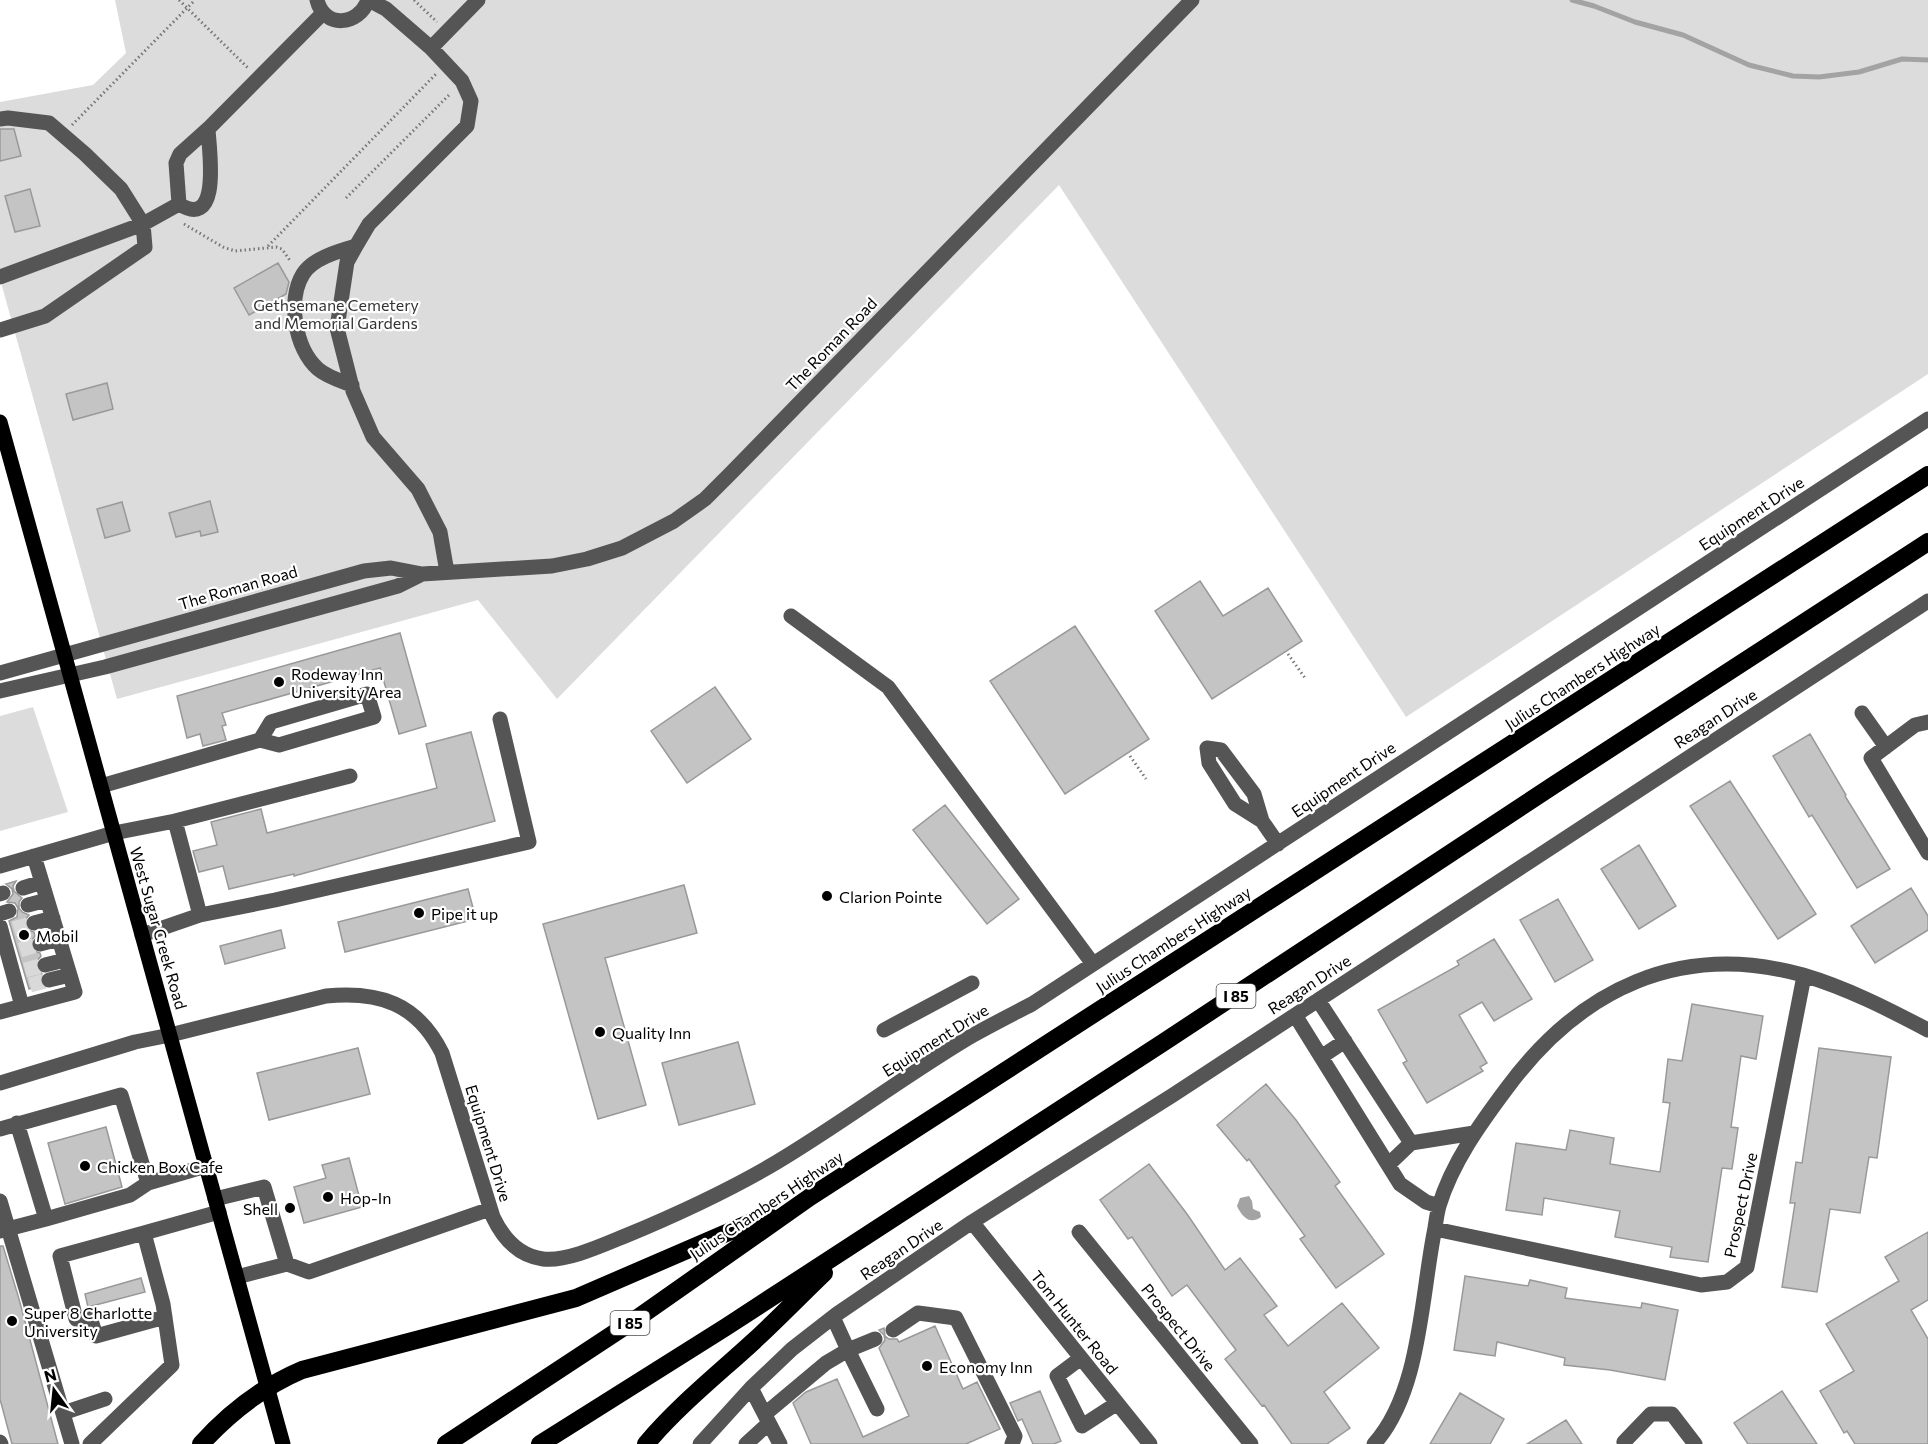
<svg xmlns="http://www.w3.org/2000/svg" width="1928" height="1444" viewBox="0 0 1928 1444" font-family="Commissioner,sans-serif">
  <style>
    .green { fill: #dcdcdc }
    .water { fill: #a3a3a3 }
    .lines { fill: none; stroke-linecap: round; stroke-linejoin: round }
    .stream { stroke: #a3a3a3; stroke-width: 5 }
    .building { fill: #c4c4c4; stroke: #999; stroke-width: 1.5 }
    .minor-tunnel { stroke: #d9d9d9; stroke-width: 15; stroke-dasharray: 15 8; stroke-linecap: butt }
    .path { stroke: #777; stroke-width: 3; stroke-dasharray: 1.5 3; stroke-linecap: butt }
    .minor { stroke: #555; stroke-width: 15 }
    .major { stroke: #000; stroke-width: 15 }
    .highway { stroke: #000; stroke-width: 18 }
    .poi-dot { fill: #000; stroke: #fff; stroke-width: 2 }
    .labels { text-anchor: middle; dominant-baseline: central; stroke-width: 4.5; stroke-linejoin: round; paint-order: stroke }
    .shield { fill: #fff; stroke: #4c4c4c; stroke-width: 1.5 }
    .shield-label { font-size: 15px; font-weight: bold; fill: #000 }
    .park-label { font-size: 16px; fill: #333; stroke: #fff }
    .street-label { font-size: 16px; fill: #000; stroke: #fff }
    .poi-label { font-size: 16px; fill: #000; stroke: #fff; text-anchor: start }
  </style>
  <rect width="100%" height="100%" fill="#fff"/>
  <!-- green -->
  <path class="green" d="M115,0h1813v374l-522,343 -347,-532 -502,514 -79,-99 -361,99 -117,-420v-177l93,-17 33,-32z
    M33,707l35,105 -68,19v-115z"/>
  <!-- water -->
  <path class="water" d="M1249,1196l3,5 1,8 7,3 1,5c-11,8 -19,0 -24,-11l3,-8z"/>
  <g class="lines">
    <!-- stream -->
    <path class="stream" d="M1572,0l22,6 41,16 48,13 66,30 44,11 26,1 40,-5 43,-13 26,1"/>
  </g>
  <!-- building -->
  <path class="building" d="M0,129h14l7,27 -21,5z
    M30,189l10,37 -25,6 -10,-36z
    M278,263l11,19 -3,12 -37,21 -15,-27z
    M107,383l6,26 -40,11 -7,-26z
    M210,501l8,31 -17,4 -1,-5 -24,6 -7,-24z
    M122,502l8,29 -25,7 -8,-29z
    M1200,581l23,35 45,-28 34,53 -90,58 -57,-88z
    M1075,626l74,113 -84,55 -75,-113z
    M400,633l26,93 -27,8 -19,-66 -158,45 4,12 -4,1 4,14 -23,6 -3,-12 -13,4 -10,-42z
    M715,687l36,52 -64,44 -36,-52z
    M471,732l24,89 -201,55v-2l-65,15 -6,-23 -24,6 -6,-21 24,-6 -6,-23 50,-13 6,24 170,-45 -11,-44z
    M1810,734l36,61 -1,1 45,73 -33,19 -45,-73 -3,2 -36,-61z
    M1730,781l86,133 -38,25 -88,-133z
    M945,805l74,94 -32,25 -74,-94z
    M1639,845l37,61 -37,23 -38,-60z
    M16,881l-3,5 1,5 8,7 -3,4v6l3,4 7,3 -4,5v6l3,4 6,2 1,4 -4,5v6l3,4 6,2 1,3 -5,6 -1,5 7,7 -2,4 1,7 -12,4 -20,-68 8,-4 1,-9 -3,-5 -8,-1 6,-8 -1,-5 -6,-5z
    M684,885l13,48 -92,25 41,147 -48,14 -55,-195z
    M1911,888l17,28v14l-53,33 -24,-37z
    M468,889l8,30 -131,33 -7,-30z
    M1558,899l35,61 -38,22 -35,-62z
    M281,930l4,18 -60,16 -5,-18z
    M1494,939l38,60 -38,22 -12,-19 -23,13 28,48 -7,4 3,4 -56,32 -24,-40 4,-2 -29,-51 81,-45 -2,-4z
    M1692,1004l71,12 -7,43 -15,-3 -10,71 7,1 -6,41 -10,-1 -14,94 -38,-5 2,-10 -57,-10 5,-26 -76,-13 -2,17 -36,-5 10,-67 50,7 4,-20 44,8 -4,26 50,8 10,-69 -7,-1 5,-43 14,2z
    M738,1042l17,62 -76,21 -17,-62z
    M358,1048l12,46 -101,26 -12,-47z
    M1819,1048l72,9 -14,101 -8,-1 -9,56 -30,-4 -13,83 -35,-5 13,-84h-5l6,-41 6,1z
    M1266,1084l30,36 44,62 -5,4 49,68 -48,34 -36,-49 5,-3 -56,-77 -2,2 -30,-36z
    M106,1127l16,60 -57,17 -17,-61z
    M349,1158l13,49 -58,16 -10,-36 32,-9 -4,-13z
    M1149,1164l38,50 38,56 15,-12 37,48 -13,9 24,31 54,-43 37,45 -55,44 26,36 -23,16h-35l-28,-39 -2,1 -37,-47 11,-9 -49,-65 -15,11 -40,-59 -4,2 -28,-39z
    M1928,1232v68l-17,10 17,29v105h-73l-8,-13 -3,2 -24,-42 34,-20 -28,-47 73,-43 -14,-24z
    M0,1246h3l16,53 39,145h-46l-12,-45z
    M1465,1276l63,10 2,-6 37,8 -2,10 76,10 1,-5 36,7 -13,70 -55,-10 -46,-5 1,-7 -68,-16 -2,14 -41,-6z
    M141,1278l4,14 -57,15 -3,-13z
    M935,1326l28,63 14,-7 23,47 -34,15h-155l-18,-41 13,-11 31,-13 26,58 46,-21 -30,-68 6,-8 -1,-5 -5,-5 5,-2 1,8 4,3h8l2,3z
    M1040,1391l21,50 -7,3h-21l-11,-25 -4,2 -8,-18z
    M1782,1391l35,53h-69l-14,-21z
    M1460,1393l44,26 -14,25h-60z
    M1566,1420l16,24h-55z"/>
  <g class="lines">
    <!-- minor-tunnel -->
    <path class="minor-tunnel" d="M14,929l20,-6
      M20,950l20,-6
      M25,970l20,-5
      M30,985l19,-5"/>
    <!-- path -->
    <path class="path" d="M179,0l69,68
      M414,0l23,22
      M72,125l123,-125
      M346,198l105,-105
      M184,224l39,23 12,4 41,-4 6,2 9,13
      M268,246l168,-172
      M1288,654l17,24
      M1130,756l16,23"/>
    <!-- minor -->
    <path class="minor" d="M317,0c7,29 42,26 51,0
      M369,0l17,9 45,39 31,33 9,20 -4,25 -98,98 -13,22 -9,16 -10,66 16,63 20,46 45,52 22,43 7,40
      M431,48l47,-48
      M0,119l8,-1 41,5 36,31 36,35 22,35 2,23 -100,69 -45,14
      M179,204c43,27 30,-55 29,-75
      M0,277l143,-53 36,-20 -3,-41 4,-9 30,-27 113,-114
      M352,385c-11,-4 -25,-8 -34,-16 -23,-20 -31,-69 -15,-95 10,-16 36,-23 53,-28
      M791,616l97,71 205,277
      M0,673l364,-102 27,-3 31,6 130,-8 35,-7 35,-11 52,-27 31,-22 26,-26 461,-473
      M0,691l105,-24 293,-81 24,-12
      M1862,713l24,34
      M1928,722l-13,3 -44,33 57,95
      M101,786l159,-46 19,5 95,-28 -7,-23 -96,28 -11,18
      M175,821l175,-45
      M1262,821l-27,-17 -26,-41 -2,-15 14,2 33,44 8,27 16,23
      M0,866l114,-33 61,-12 25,94 -58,20
      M23,888l19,-6
      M0,894l3,-1
      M28,905l19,-5
      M0,914l9,-3
      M200,915l75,-15 254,-58 -29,-123
      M34,923l19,-5
      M0,926l22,80
      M40,944l19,-5
      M45,965l20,-5
      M49,980l21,-5
      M1318,1000l93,143
      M0,1012l75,-20 -41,-136
      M1295,1015l105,169 26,18 13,4
      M884,1030l88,-47
      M1321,1057l24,-16
      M0,1083l135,-41 35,-7 156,-39c53,-5 91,7 116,57l51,164c10,21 25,39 50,42 23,3 60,-14 82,-23 53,-22 103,-45 152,-74 65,-39 126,-85 191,-124 21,-12 43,-23 64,-34l896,-585
      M17,1123l29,96 84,-24 18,-12
      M0,1129l121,-34 27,88 58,-17
      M1411,1143l63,-10
      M1389,1164l22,-21
      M215,1199l49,-12 23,77 -50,13
      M0,1201l72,243
      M972,1222l178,222
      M1435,1229l266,56 26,-3 20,-15 57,-291
      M0,1231l46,-12
      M1079,1232l172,212
      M144,1233l-84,23 16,63 14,-2 6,19 69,-19
      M287,1264l22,8 181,-63
      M833,1317l15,33 27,-11
      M893,1330l25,-17 38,5 59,118 -3,8
      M1081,1358l-24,18 25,50 34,-22
      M751,1388l29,56
      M63,1413l42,-14
      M765,1414l61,-51 22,-13 29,59
      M0,1442l1,2
      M90,1444l82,-79 -9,-61 -19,-71 75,-21
      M700,1444l51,-56 41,-39 45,-35 135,-92 201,-127 755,-494
      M746,1444l23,-21
      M1374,1444c47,-52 47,-149 61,-216 1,-7 2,-15 4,-22 13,-43 41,-82 68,-118 73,-99 173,-147 296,-113 44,13 85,34 125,55
      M1625,1444l-1,-2 27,-28h21l23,30"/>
    <!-- major -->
    <path class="major" d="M0,422l283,1022"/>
    <!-- highway -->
    <path class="highway" d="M201,1444c30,-33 61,-57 101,-74l274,-72 192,-83
      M446,1444l193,-127 171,-120 1118,-722
      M540,1444l186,-117 438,-285 390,-257 374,-243
      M646,1444c33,-39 71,-69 108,-103 24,-22 47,-46 70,-68"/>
  </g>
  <!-- markers -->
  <g class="poi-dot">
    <circle cx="279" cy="682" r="6"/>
    <circle cx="827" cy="896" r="6"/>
    <circle cx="419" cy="913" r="6"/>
    <circle cx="24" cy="935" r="6"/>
    <circle cx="600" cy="1032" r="6"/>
    <circle cx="85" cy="1166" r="6"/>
    <circle cx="328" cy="1197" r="6"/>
    <circle cx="290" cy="1208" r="6"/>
    <circle cx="12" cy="1321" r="6"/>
    <circle cx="927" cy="1366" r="6"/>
  </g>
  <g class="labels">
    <!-- shield labels -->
    <g class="shield">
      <rect x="1216.5" y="984" width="39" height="24" rx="4.5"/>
      <rect x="610.5" y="1311" width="39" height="24" rx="4.5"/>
    </g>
    <g class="shield-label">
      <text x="1236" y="996">I 85</text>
      <text x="630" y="1323">I 85</text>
    </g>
    <!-- park labels -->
    <g class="park-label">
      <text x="336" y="304">Gethsemane Cemetery<tspan x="336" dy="18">and Memorial Gardens</tspan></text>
    </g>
    <!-- street labels -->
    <g class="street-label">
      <text transform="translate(831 344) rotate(-46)">The Roman Road</text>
      <text transform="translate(1751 513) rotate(-33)">Equipment Drive</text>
      <text transform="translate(238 587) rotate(-16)">The Roman Road</text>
      <text transform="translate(1582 676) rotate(-33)">Julius Chambers Highway</text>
      <text transform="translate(1715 718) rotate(-33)">Reagan Drive</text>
      <text transform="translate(1343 779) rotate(-34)">Equipment Drive</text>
      <text transform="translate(159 928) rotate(74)">West Sugar Creek Road</text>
      <text transform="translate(1173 939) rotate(-33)">Julius Chambers Highway</text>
      <text transform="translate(1309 984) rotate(-33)">Reagan Drive</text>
      <text transform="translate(935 1040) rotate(-32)">Equipment Drive</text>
      <text transform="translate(489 1143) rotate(73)">Equipment Drive</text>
      <text transform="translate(766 1205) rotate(-34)">Julius Chambers Highway</text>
      <text transform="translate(1740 1205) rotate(-78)">Prospect Drive</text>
      <text transform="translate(901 1249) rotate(-34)">Reagan Drive</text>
      <text transform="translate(1075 1322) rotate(51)">Tom Hunter Road</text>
      <text transform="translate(1179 1327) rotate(51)">Prospect Drive</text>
    </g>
    <!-- poi labels -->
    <g class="poi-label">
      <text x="291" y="673">Rodeway Inn<tspan x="291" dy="18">University Area</tspan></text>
      <text x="839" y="896">Clarion Pointe</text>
      <text x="431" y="913">Pipe it up</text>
      <text x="36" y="935">Mobil</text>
      <text x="612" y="1032">Quality Inn</text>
      <text x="97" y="1166">Chicken Box Cafe</text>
      <text x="340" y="1197">Hop-In</text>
      <text x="278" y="1208" text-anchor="end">Shell</text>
      <text x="24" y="1312">Super 8 Charlotte<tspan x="24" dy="18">University</tspan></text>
      <text x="939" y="1366">Economy Inn</text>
    </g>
  </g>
  <!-- north arrow -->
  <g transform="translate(54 1390) rotate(345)" stroke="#ffffff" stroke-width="4.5" paint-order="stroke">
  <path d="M0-4.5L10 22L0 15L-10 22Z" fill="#000000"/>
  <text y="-9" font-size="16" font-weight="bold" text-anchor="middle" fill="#000000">N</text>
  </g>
</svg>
